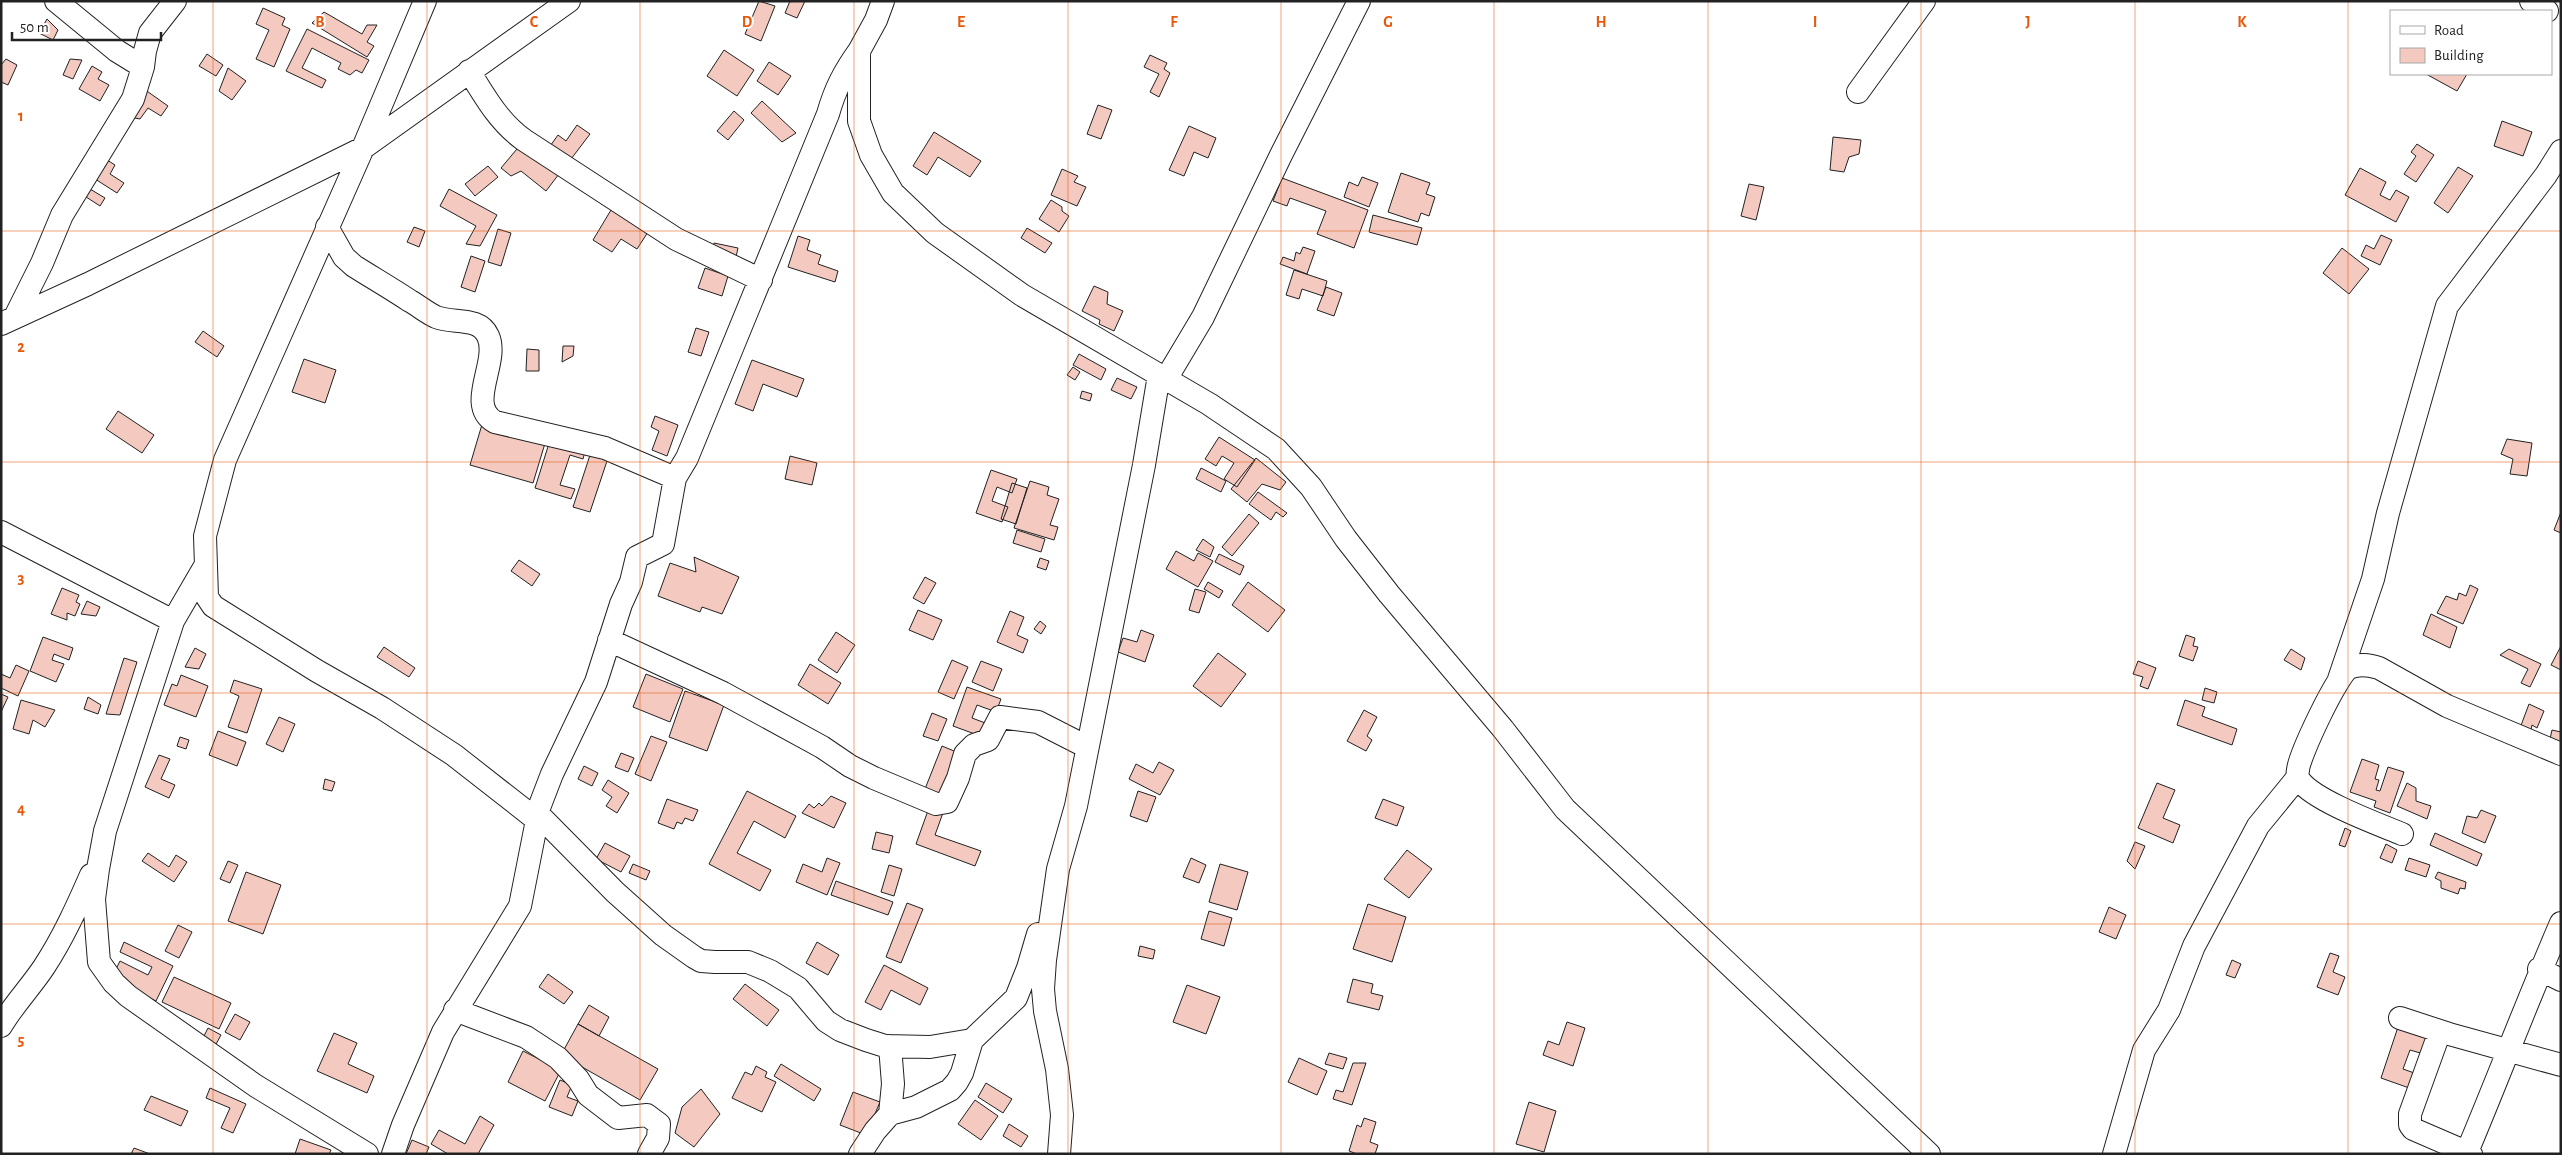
<svg xmlns="http://www.w3.org/2000/svg" width="2562" height="1155" viewBox="0 0 2562 1155" font-family="'Alegreya Sans',sans-serif">
  <style>
    .building { fill: #f3c9c0; stroke: #222 }
    .lines { fill: none; stroke-linecap: round; stroke-linejoin: round }
    .minor-casing { stroke: #222; stroke-width: 24 }
    .minor { stroke: #fff; stroke-width: 22 }
    .grid { fill: none; stroke: #e8590c; stroke-width: 1; stroke-opacity: 0.55 }
    .grid-label { font-size: 16px; text-anchor: middle; font-weight: bold; fill: #e8590c; stroke: #fff; stroke-width: 4; stroke-linejoin: round; paint-order: stroke }
  </style>
  <rect width="100%" height="100%" fill="#fff"/>
  <!-- building -->
  <path class="building" d="M759,1l16,5 -14,35 -16,-7z
    M790,1h15l-8,17 -12,-5z
    M263,8l22,10 -3,7 8,4 -16,38 -18,-8 13,-29 -13,-6z
    M324,12l38,22 5,-9h10l-10,17 7,4 -7,11 -55,-34z
    M47,19l11,11 -5,10 -14,-7z
    M307,29l62,31 -7,13 -6,-3 -6,5 -12,-6 3,-6 -29,-15 -10,20 24,12 -4,8 -36,-17z
    M724,50l30,20 -17,26 -30,-20z
    M207,54l16,11 -7,11 -17,-10z
    M1150,55l17,8 -3,6 6,4 -11,24 -9,-5 9,-18 -15,-7z
    M6,59l11,6 -9,20 -7,-3v-17z
    M70,59l12,1 -9,19 -10,-4z
    M769,62l22,14 -13,19 -21,-14z
    M92,66l10,6 -4,7 11,6 -9,16 -21,-12z
    M228,68l18,13 -14,19 -13,-9z
    M2426,74h41l-10,17z
    M144,89l24,17 -7,10 -13,-8 -8,11 -15,-3z
    M762,101l34,32 -14,9 -31,-29z
    M1098,105l14,5 -11,29 -14,-5z
    M734,111l10,9 -16,20 -11,-9z
    M2502,121l30,11 -9,24 -29,-10z
    M577,125l13,9 -22,29 -20,-14 10,-14 8,6z
    M1189,126l27,12 -8,20 -14,-6 -10,24 -15,-6z
    M934,132l47,29 -11,16 -32,-20 -11,18 -14,-9z
    M1833,137l28,3 -2,14 -10,3 -5,15 -14,-2z
    M522,143l37,31 -13,17 -25,-20 -10,5 -10,-8z
    M2417,144l17,11 -18,27 -12,-8 12,-18 -5,-4z
    M104,158l11,7 -5,9 14,9 -7,10 -25,-16z
    M488,166l10,11 -23,19 -10,-12z
    M2458,167l15,9 -25,37 -14,-10z
    M2360,168l26,14 -6,13 10,5 6,-10 13,7 -13,25 -51,-27z
    M1062,169l16,7 -4,6 12,5 -9,19 -26,-11z
    M1401,173l29,10 -4,11 9,3 -6,19 -8,-3 -3,9 -30,-10z
    M1362,177l16,6 -9,24 -25,-10 5,-15 9,4z
    M1282,178l86,32 -14,38 -37,-14 9,-23 -36,-13 -3,8 -14,-5z
    M1749,184l15,3 -8,33 -15,-4z
    M85,186l20,12 -5,8 -20,-13z
    M449,189l48,26 -17,31 -14,-2 10,-18 -36,-20z
    M1051,200l11,7v4l7,5 -10,16 -20,-13z
    M611,210l37,22 -11,17 -16,-10 -9,13 -19,-12z
    M1373,215l49,13 -5,17 -48,-13z
    M414,227l11,4 -6,16 -12,-5z
    M1027,228l25,15 -7,10 -24,-15z
    M498,229l13,4 -10,33 -13,-4z
    M2381,235l11,5 -12,25 -19,-9 5,-11 8,4z
    M798,236l12,4 -3,10 14,5 -3,9 20,7 -3,11 -47,-15z
    M714,243l24,5 -2,9 -24,-5z
    M1303,247l12,4 -8,23 -27,-10 3,-7 11,4 2,-9 4,2z
    M2342,248l27,21 -20,25 -26,-21z
    M471,256l14,5 -10,31 -14,-5z
    M705,268l23,8 -6,20 -24,-8z
    M1294,270l33,11 -4,15 -21,-7 -3,10 -13,-4z
    M1094,286l14,6 -1,12 16,7 -9,20 -15,-7 1,-4 -18,-9z
    M1326,287l16,6 -8,23 -17,-6z
    M696,328l13,4 -8,24 -13,-4z
    M203,331l21,15 -7,11 -22,-15z
    M563,346h11l-1,10 -11,6z
    M527,349l12,1v21h-13z
    M1079,354l27,15 -5,11 -28,-15z
    M304,359l32,11 -11,33 -33,-11z
    M752,360l52,19 -7,18 -34,-13 -10,27 -18,-7z
    M1073,367l7,5 -5,8 -8,-5z
    M1117,378l20,9 -6,12 -20,-9z
    M1082,391l10,3 -2,7 -10,-3z
    M118,411l36,24 -12,18 -36,-24z
    M655,416l23,9 -11,31 -15,-6 7,-19 -8,-4z
    M483,421l63,19 -13,43 -63,-18z
    M551,437l35,11 -3,11 -13,-4 -10,30 15,4 -4,10 -36,-11z
    M1219,437l36,23 -18,27 -13,-8 10,-16 -12,-7 -6,10 -11,-7z
    M2507,439l25,4 -5,33 -17,-2 3,-15 -12,-5z
    M592,449l17,6 -19,57 -17,-5z
    M790,456l27,7 -5,22 -27,-6z
    M1256,458l30,24 -6,8 -18,-6 -15,18 -16,-13z
    M1201,468l25,13 -5,11 -25,-13z
    M991,470l26,9 -5,14 -15,-6 -5,14 16,6 -6,15 -26,-9z
    M1030,481l19,6 -2,8 12,4 -9,26 8,2 -4,13 -40,-12z
    M1012,483l15,5 -11,36 -15,-5z
    M1258,492l29,21 -4,4 -7,-5 -5,8 -22,-16z
    M2561,512v21l-7,-3z
    M1249,514l10,9 -27,33 -10,-9z
    M1017,530l28,9 -4,13 -28,-9z
    M1203,539l11,8 -4,10 -14,-7z
    M1176,551l18,10 4,-8 15,8 -15,26 -32,-18z
    M1219,554l25,12 -4,9 -25,-13z
    M694,557l45,20 -17,37 -20,-7 -2,5 -42,-16 12,-33 26,9z
    M1040,558l9,3 -3,9 -9,-3z
    M519,560l21,14 -8,12 -21,-15z
    M925,577l11,6 -12,21 -11,-6z
    M1208,582l15,9 -4,7 -15,-9z
    M1248,582l37,28 -17,22 -36,-27z
    M2470,585l8,4 -15,35 -26,-11 9,-17 11,4 2,-7 7,3z
    M62,588l17,7 -3,7 4,2 -5,12 -8,-3v7l-16,-6z
    M1195,589l11,3 -7,21 -10,-3z
    M87,601l13,6 -4,9 -15,-2z
    M918,610l24,10 -9,20 -24,-10z
    M1010,611l14,6 -7,18 11,5 -5,13 -26,-11z
    M2431,614l26,13 -7,21 -27,-13z
    M1040,621l6,5 -5,8 -7,-5z
    M1141,630l13,5 -9,27 -27,-10 5,-14 14,4z
    M836,632l19,13 -18,28 -19,-13z
    M2186,635l9,3 -2,8 5,1 -5,14 -14,-5z
    M43,637l30,11 -4,12 -15,-6 -2,6 12,4 -8,18 -26,-11z
    M2561,646v24l-10,-5z
    M384,647l31,21 -6,9 -32,-20z
    M195,648l11,6 -7,15 -14,-2z
    M2291,649l14,9 -4,12 -17,-10z
    M2509,649l32,15 -11,23 -9,-4 7,-14 -28,-14z
    M1218,653l28,21 -25,33 -28,-21z
    M124,658l13,4 -17,53 -14,-1z
    M952,660l16,7 -14,32 -16,-7z
    M981,661l21,8 -9,22 -21,-9z
    M2138,661l18,7 -8,21 -8,-3 3,-9 -10,-3z
    M810,664l31,19 -13,21 -30,-19z
    M16,665l13,6 -11,25 -17,-8v-14l9,4z
    M646,674l37,15 -13,33 -37,-15z
    M181,675l27,11 -12,31 -32,-12 8,-21 5,2z
    M234,680l28,9 -15,44 -19,-6 11,-31 -9,-4z
    M967,687l34,12 -5,13 -19,-7 -5,13 16,6 -5,13 -30,-11z
    M2205,688l12,4 -3,11 -12,-3z
    M685,691l39,14 -17,46 -38,-14z
    M1,694l7,3 -7,15z
    M88,697l13,8 -3,9 -14,-5z
    M21,700l34,10 -10,17 -12,-7 -4,14 -16,-5z
    M2185,700l20,7 -3,9 35,13 -5,16 -55,-20z
    M2529,704l15,7 -7,17 -5,-3 -1,5 -11,-2z
    M1364,710l13,7 -10,19 5,4 -6,11 -19,-10z
    M932,713l15,6 -9,22 -15,-5z
    M279,717l16,7 -12,28 -17,-8z
    M2552,730l9,2v10l-11,-3z
    M218,731l28,11 -9,24 -28,-11z
    M651,736l16,6 -16,39 -16,-7z
    M180,737l9,3 -3,9 -9,-3z
    M942,746l17,7 -19,48 -17,-7z
    M621,753l13,5 -6,14 -13,-5z
    M159,755l11,4 -9,20 14,6 -6,13 -24,-11z
    M2362,759l17,6 -4,14 4,1 -3,10 4,1 8,-24 16,5 -14,41 -16,-6 2,-6 -26,-9z
    M1159,762l15,8 -14,25 -31,-16 7,-15 17,9z
    M584,766l14,7 -6,13 -14,-7z
    M325,779l10,3 -3,9 -9,-2z
    M608,780l21,13 -12,20 -11,-7 6,-9 -10,-7z
    M2157,783l18,7 -12,28 17,7 -7,18 -35,-15z
    M2407,783l9,5v13l15,5 -4,13 -30,-13z
    M747,791l49,25 -11,22 -31,-17 -17,32 34,17 -11,21 -51,-27z
    M1138,791l18,6 -9,25 -17,-6z
    M831,796l15,7 -12,25 -32,-15 7,-9 5,4 5,-5 3,3z
    M667,799l31,11 -5,11 -8,-3 -3,6 -5,-2 -3,7 -16,-6z
    M1383,799l21,8 -7,19 -22,-8z
    M930,805l14,5 -9,25 46,16 -6,15 -59,-22z
    M2481,810l15,6 -11,27 -23,-10 5,-17 10,2z
    M2345,828l6,3 -6,16 -6,-2z
    M876,832l17,4 -4,17 -17,-4z
    M2435,833l47,21 -5,12 -47,-21z
    M2135,842l10,4 -10,23 -8,-8z
    M605,843l25,13 -9,16 -25,-13z
    M2386,844l11,6 -5,13 -12,-5z
    M1407,850l25,19 -23,29 -25,-19z
    M148,853l21,14 7,-12 11,7 -13,20 -32,-21z
    M827,858l13,5 -13,32 -31,-13 7,-18 19,8z
    M1191,858l15,7 -7,18 -16,-6z
    M2409,858l21,7 -4,12 -21,-7z
    M228,861l10,4 -8,18 -10,-4z
    M633,864l17,7 -4,9 -17,-7z
    M1220,864l28,8 -11,38 -28,-8z
    M889,865l13,4 -8,27 -13,-4z
    M246,872l35,13 -18,49 -35,-13z
    M2438,872l28,10 -1,7 -5,-1 -2,6 -17,-6v-7l-6,-3z
    M836,881l57,21 -5,13 -57,-20z
    M907,903l16,6 -22,54 -15,-6z
    M1368,904l38,13 -14,45 -39,-13z
    M2109,907l17,8 -10,24 -17,-7z
    M1209,911l23,7 -8,28 -23,-7z
    M178,925l14,7 -13,26 -14,-7z
    M124,942l49,24 -17,35 -45,-22 9,-18 28,14 4,-8 -32,-15z
    M817,942l22,13 -11,20 -22,-12z
    M1140,946l15,4 -2,9 -15,-3z
    M2330,953l9,3 -6,16 12,5 -7,18 -21,-8z
    M2232,960l9,4 -6,14 -9,-3z
    M884,965l44,23 -8,17 -29,-15 -10,20 -16,-8z
    M548,974l25,18 -9,12 -25,-17z
    M174,977l57,26 -12,26 -57,-27z
    M1353,979l20,5 -2,9 12,3 -4,14 -32,-8z
    M745,984l34,26 -12,16 -34,-27z
    M1187,985l33,12 -14,37 -33,-12z
    M589,1005l20,12 -10,19 -21,-12z
    M235,1014l15,8 -10,18 -15,-8z
    M1567,1022l18,6 -12,38 -30,-11 5,-14 11,4z
    M578,1024l80,45 -18,31 -79,-45z
    M2399,1024l35,12 -7,19 -17,-5 -7,19 14,5 -5,15 -31,-11z
    M208,1028l13,7 -6,11 -13,-6z
    M334,1033l23,10 -9,21 26,12 -7,17 -50,-22z
    M523,1051l38,19 -16,31 -37,-19z
    M1329,1053l18,5 -4,11 -18,-5z
    M1299,1058l28,13 -10,24 -29,-13z
    M1353,1063h13l-14,42 -19,-6 3,-9 7,2z
    M781,1064l40,25 -7,12 -40,-25z
    M756,1066l11,6 -2,5 11,5 -14,30 -30,-14 13,-26 7,3z
    M560,1080l12,5 -5,12 11,4 -6,15 -23,-9z
    M986,1083l26,16 -9,14 -25,-16z
    M210,1088l36,16 -13,29 -12,-5 9,-20 -24,-10z
    M701,1089l19,25 -26,33 -19,-14 7,-26z
    M853,1092l27,10 -14,33 -26,-10z
    M151,1096l37,15 -7,15 -37,-16z
    M975,1100l23,16 -17,24 -23,-16z
    M1529,1102l27,9 -12,41 -28,-8z
    M480,1116l14,9 -16,29h-30l-17,-10 8,-14 26,14z
    M1364,1118l12,4 -6,20 8,3 -3,9h-18l-8,-3 8,-26 4,2z
    M1009,1124l19,12 -7,11 -18,-11z
    M300,1139l31,11 -2,4h-34z
    M412,1140l17,7 -3,7h-20z
    M134,1148l16,6h-19z"/>
  <g class="lines">
    <defs>
      <path id="minor" d="M56,1l61,50 26,16
        M883,1l-7,19 -17,31v70l12,34 22,38 42,40 87,62 187,109 67,45 35,38 35,52 43,55 114,135 62,80 364,345
        M2531,1l16,10
        M469,71c16,26 30,51 55,69l152,99 85,41
        M1858,92l66,-91
        M327,227l17,30 10,9c19,12 38,23 56,35 9,5 17,12 26,16 17,7 43,-1 52,19 12,26 -23,69 7,86l110,26 70,30
        M16,315l26,-52 20,-48 71,-116 10,-32 2,-16 5,-18 25,-32
        M1,324l87,-40 275,-136 206,-147
        M1166,379l37,-62 78,-162 78,-154
        M1,532l172,89
        M205,566l-32,55 -68,210 -7,38 -4,30 5,63 15,21 14,13 128,90 111,68
        M609,640l114,53 99,54 28,19 24,12 62,26 11,-2 11,-24 7,-24 9,-9 14,-5 12,-23 38,5 49,25
        M2339,679l34,-100 15,-66 59,-207 99,-131 15,-24
        M537,813l15,-39 44,-92 25,-78 10,-22 6,-25 26,-13 12,-66 12,-20 141,-344c7,-25 16,-42 31,-63
        M537,820v-7l78,79 48,43 31,22 7,4 14,1h33l22,9 28,17 28,33 14,9 26,10 19,6 45,1 42,-7
        M2402,834c-24,-10 -87,-33 -102,-53 -2,-2 -3,-7 -2,-11 1,-14 39,-95 51,-102 10,-5 20,-3 30,0l68,38 114,48
        M2539,969l22,11
        M455,1010l71,27 32,21 20,21 10,16 30,23 29,-3 12,9 -1,14 -9,16
        M2400,1018l49,16 112,31
        M1,1026c13,-22 29,-38 43,-59 19,-29 33,-60 47,-92
        M2440,1031l-30,83v11l3,4 58,25
        M890,1046l3,38 -3,30
        M2467,1152c32,-76 61,-153 94,-229
        M393,1154l10,-29 40,-93 77,-126 17,-86 -83,-65 -72,-47 -65,-37 -104,-65 -6,-9 -2,-61 20,-76 138,-312 62,-147
        M860,1154l15,-23 15,-17 26,-7 34,-17 7,-8 5,-9 10,-33 44,-42 12,-30 10,-34
        M1059,1154l3,-39 -5,-46 -12,-58 -2,-22 2,-29 13,-91 18,-63 68,-341 15,-90
        M2114,1154l30,-104 25,-40 25,-64 64,-120 40,-49"/>
    </defs>
    <!-- minor casing -->
    <use href="#minor" class="minor-casing"/>
    <!-- minor -->
    <use href="#minor" class="minor"/>
  </g>
  <!-- grid -->
  <path class="grid" d="M213,1v1153M427,1v1153M640,1v1153M854,1v1153M1068,1v1153M1281,1v1153M1494,1v1153M1708,1v1153M1921,1v1153M2135,1v1153M2348,1v1153M1,231h2560M1,462h2560M1,693h2560M1,924h2560"/>
  <g class="grid-label">
    <text x="320" y="27">B</text>
    <text x="534" y="27">C</text>
    <text x="747" y="27">D</text>
    <text x="961" y="27">E</text>
    <text x="1174" y="27">F</text>
    <text x="1388" y="27">G</text>
    <text x="1601" y="27">H</text>
    <text x="1815" y="27">I</text>
    <text x="2028" y="27">J</text>
    <text x="2242" y="27">K</text>
    <text x="21" y="121">1</text>
    <text x="21" y="352">2</text>
    <text x="21" y="583">3</text>
    <text x="21" y="814">4</text>
    <text x="21" y="1045">5</text>
  </g>
  <!-- border -->
  <rect width="2562" height="1155" fill="none" stroke="#222222" stroke-width="5"/>
  <!-- legend -->
  <rect x="2390" y="10" width="162" height="65" fill="#ffffff" stroke="#a7a7a7"/>
  <rect x="2400" y="26" width="25" height="8" fill="#ffffff" stroke="#a7a7a7"/>
  <text x="2434" y="35" font-size="15" fill="#222222">Road</text>
  <rect x="2400" y="48" width="25" height="15" fill="#f3c9c0" stroke="#a7a7a7"/>
  <text x="2434" y="60" font-size="15" fill="#222222">Building</text>
  <!-- scale -->
  <path d="M12 32v8h149v-8" fill="none" stroke="#222222" stroke-width="2.5"/>
  <text x="20" y="32" font-size="15" fill="#222222" stroke="#ffffff" stroke-width="4" paint-order="stroke">50 m</text>
</svg>
